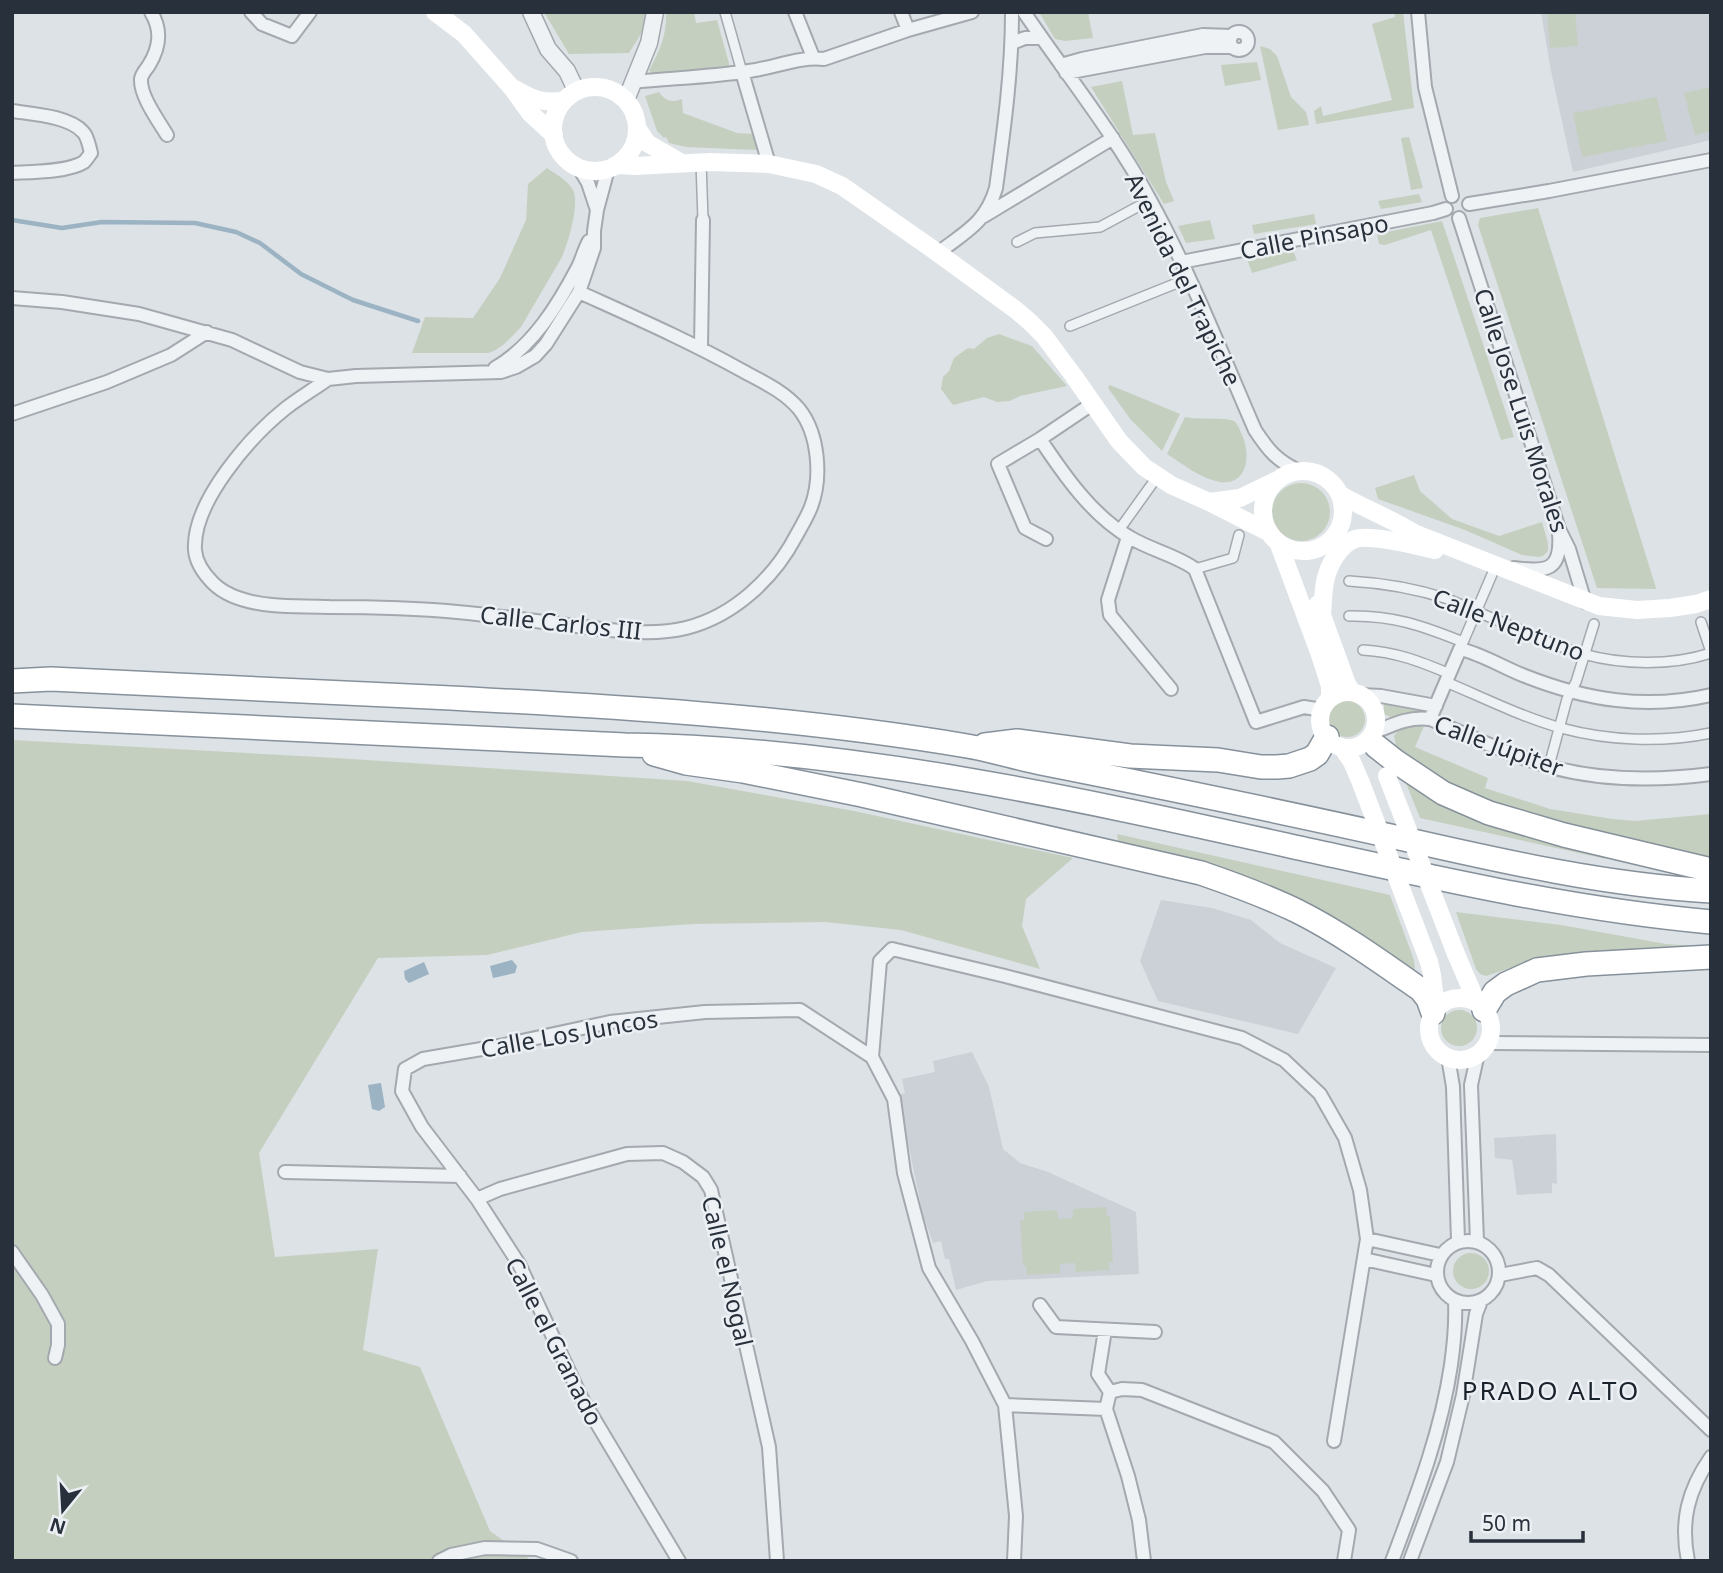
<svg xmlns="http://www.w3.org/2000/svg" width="1723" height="1573" viewBox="0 0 1723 1573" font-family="'Noto Sans',sans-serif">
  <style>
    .built { fill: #cbd1d7 }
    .green { fill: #c5cfbf }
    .water { fill: #9bb3c3 }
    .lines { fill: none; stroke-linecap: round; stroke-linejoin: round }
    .stream { stroke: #9bb3c3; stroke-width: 4.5 }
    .pedestrian-casing { stroke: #a3a9af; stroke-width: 12 }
    .minor-casing { stroke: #a3a9af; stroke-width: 16 }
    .tertiary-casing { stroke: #a3a9af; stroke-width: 19 }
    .motorway-casing { stroke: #86919b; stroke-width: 26 }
    .pedestrian { stroke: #eff2f4; stroke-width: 9 }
    .minor { stroke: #eff2f4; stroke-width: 12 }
    .tertiary { stroke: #eff2f4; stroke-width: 16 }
    .secondary { stroke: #fff; stroke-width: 18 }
    .motorway { stroke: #fff; stroke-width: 23 }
    .secondary-bridge { stroke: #fff; stroke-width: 18 }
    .labels { text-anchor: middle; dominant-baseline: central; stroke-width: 5; stroke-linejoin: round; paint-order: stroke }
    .street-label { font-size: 24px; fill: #28313b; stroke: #ecf0f4 }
    .neighbourhood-label { font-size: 26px; letter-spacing: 2px; fill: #1a222c; stroke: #ecf0f4 }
  </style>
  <rect width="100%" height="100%" fill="#dde2e6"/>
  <!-- built -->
  <path class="built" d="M1541,12h170v128l-138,32 -22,-101z
    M1161,900l51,8 39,12 29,23 56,25 -38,66 -140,-33 -18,-40z
    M972,1052l17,35 14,62 17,14 28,9 88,40 3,62 -152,7 -31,9 -7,-31h-4l-4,-18 -8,2 -10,-28 -25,-120 7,-2 -3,-14 33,-7 -2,-11z
    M1556,1134l1,50 -5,-1v10l-35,2 -5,-35 -17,-2 -1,-20z"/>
  <!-- green -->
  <path class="green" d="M544,12h105c-2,15 -12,28 -20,41l-60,1z
    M666,12h28l2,11 21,-3 13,47 -54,6 -24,1 -3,-4c11,-19 18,-36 17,-58z
    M1039,12h49l5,26 -28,3 -10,-2z
    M1394,12h9l11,96 -98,16 -2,-13 7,-5 2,10 69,-16 -20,-76 23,-7z
    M1547,12h28l3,34 -28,2z
    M1260,46l10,3 7,7 14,41 15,15 3,13 -31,5z
    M1257,62l4,18 -36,6 -4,-21z
    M1122,81l11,54 22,-2 11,49 8,19 -10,3 -73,-117z
    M1711,87v44l-16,4 -11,-42z
    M659,92c6,9 13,11 23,7l1,14 54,20 17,1 3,16 -71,-3 -17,-4 -3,-6 -2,1 -7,-7 -12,-35z
    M1657,97l10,44 -85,16 -9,-44z
    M1409,137l14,51 -12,2 -10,-52z
    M547,168c8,6 21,12 26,22 7,14 -5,53 -11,67l-41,70c-10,10 -19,22 -33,26h-76l13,-36 48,1 27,-40 26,-58 2,-36z
    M1419,194l3,8 -41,7 -3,-8z
    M1538,208l118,380v1l-59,-1 -119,-363 2,-7z
    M1314,214l2,10 -62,10 -2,-9z
    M1210,220l5,19 -29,4 -8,-17z
    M1442,221l72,216 -13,3 -70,-210 -46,15 -6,-1 -2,-10z
    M1293,251l4,9 -45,13 -5,-14z
    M999,334l33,12 35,40 -47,10 -10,5 -13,1 -13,-5 -31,8 -12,-16 2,-12 6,-6 5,-13 14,-10 6,1 13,-11z
    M1110,385l70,29 -18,37 -31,-31 -23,-32z
    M1185,417c12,3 41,0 49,4 4,3 6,9 8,14 9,19 6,51 -22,47 -19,-3 -37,-18 -53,-28z
    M1414,475l6,16 32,28 47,17 43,-14 6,21v8l-5,5 -5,1 -16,-2 -57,-25 -87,-31 -3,-11z
    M1272 512a29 29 0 1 1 58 0a29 29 0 1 1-58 0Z
    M1329 719a18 18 0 1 1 36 0a18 18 0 1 1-36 0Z
    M1386,702l41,7 1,2c-6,1 -13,1 -20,2 -11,2 -12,8 -24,1v-11z
    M1417,723l7,3 -9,21 73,31 -3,10 65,21 63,10 22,2 76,-7v44l-187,-43 -64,-24 -59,-40 -5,-5 -2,-10 3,-4z
    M12,740l324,18 351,23 167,30 219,47 -47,41 -4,27 18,43 -139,-39 -76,-8 -132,2 -111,8 -95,23 -109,3 -119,195 16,104 103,-8 -15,101 57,17 70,164 42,30h-520z
    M1404,778l194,75 8,6 -186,-41z
    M1117,834l273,61 24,65 1,11h-3l-30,-23 -39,-23 -164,-67 -61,-17z
    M1456,912l105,13 105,19 45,3 -180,14 -45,15 -6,-2 -4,-5z
    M1441 1028a18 18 0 1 1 36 0a18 18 0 1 1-36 0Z
    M1106,1207l1,9h3l3,46h-4l1,8 -34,2 -1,-9 -15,1v9l-33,2 -1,-9h-3l-3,-46h4v-8l33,-2 1,9 15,-1v-9z
    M1453 1271a18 18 0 1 1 36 0a18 18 0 1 1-36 0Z"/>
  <!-- water -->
  <path class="water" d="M512,960l5,6 -2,7 -22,5 -3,-12z
    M424,962l5,12 -20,9 -4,-4 -1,-8z
    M381,1083l4,24 -6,4 -7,-2 -4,-24z"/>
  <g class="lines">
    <!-- stream -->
    <path class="stream" d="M12,220l50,8 40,-6 93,1 41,9 24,11 41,31 52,26 65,21"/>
    <defs>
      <path id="pedestrian" d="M725,12l17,60
        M701,162l2,58
        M1017,242l18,-9 65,-6 39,-21
        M1070,326l107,-43
        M1119,530l38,-53
        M1195,569l38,-11 6,-23
        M1349,581c36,2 65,7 99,18 27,12 53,23 80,34 18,8 36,16 55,21 40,11 88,12 128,-1
        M1349,616c44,-1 74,10 114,26
        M1701,622l10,30
        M1461,647l35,-82
        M1363,650c33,2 56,11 87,24
        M1446,682c38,16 76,35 115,46 48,13 101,15 150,5
        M1549,766l18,-67 9,-17 18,-58"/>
      <path id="minor" d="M151,12c11,18 9,35 -2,53 -3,5 -7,8 -8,14 -1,17 17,41 26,56
        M251,12l11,12 30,12 18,-24
        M795,12l18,45
        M901,12l7,18
        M1024,12c42,62 89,120 125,186 41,74 72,154 106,232 13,20 22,31 44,41
        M1418,12l7,75 27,109
        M1230 41a9 9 0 1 1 18 0a9 9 0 1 1-18 0Z
        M1012,43l13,-5h17
        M1061,65l21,-6 121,-24 28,1
        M742,72l27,92
        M1066,73l139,-26h27
        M633,82c39,-4 78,-5 116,-11 24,-3 52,-15 75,-12l84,-29 64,-18
        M12,111c20,3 57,5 71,21 5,5 6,14 8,21 -3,4 -4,6 -7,9 -15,10 -54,10 -72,11
        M579,168l9,15 9,27
        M1469,204l80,-13 162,-31
        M984,216l129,-78
        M1459,218l100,311 10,20 16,53
        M938,253c27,-21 48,-30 58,-65 8,-59 16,-116 16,-176
        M1181,262l252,-49 13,-4
        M12,298l50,4 77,12 93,26 68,32 28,7 28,-3 145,-4 15,-5 19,-11 11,-12 33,-52 15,-44v-17l3,-21 11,-41
        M701,348l2,-128
        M495,368c38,-22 63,-63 83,-101 4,-8 6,-17 11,-26
        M328,379c-14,10 -29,19 -42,29 -35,28 -94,94 -91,142 1,13 9,24 18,33 15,15 38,20 59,22 18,2 38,1 57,2 43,0 86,1 128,5 43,4 85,10 127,15 34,4 69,9 102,1 48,-12 88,-50 110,-92 5,-9 11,-19 15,-29 11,-29 8,-73 -12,-98 -15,-18 -38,-28 -58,-39 -52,-29 -107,-53 -162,-78
        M12,414l95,-32 64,-27 36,-23
        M1040,439c24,36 53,78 91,99 20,12 47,18 64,31l61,153 48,-15 18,3
        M1128,537l-20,63 2,15 61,74
        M1046,539l-21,-11 -27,-64 42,-25 52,-35
        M1514,568c33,4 48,3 45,-35
        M1361,695l20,1 55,10
        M1430,719l30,-70c22,5 44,19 65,27 61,24 121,34 186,19
        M1373,733c19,-8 36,-17 57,-14 40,17 79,36 121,48 52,14 106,14 160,7
        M1488,1043l223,2
        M872,1057l8,-96 12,-12 113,27 237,62 42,22 36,34 25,44 15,52 7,49 -33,202
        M1448,1057l5,30 5,154
        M285,1172l175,4
        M477,1199l23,-10 127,-35 36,-1 20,9 20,15 8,13 58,257 8,114
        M1367,1239l73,16
        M1437 1272a31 31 0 1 1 62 0a31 31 0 1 1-62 0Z
        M1477,1241l-6,-156 7,-32
        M12,1252l30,43 16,29v21l-3,13
        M1364,1259l72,16
        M1500,1275l37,-7 12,7 162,155
        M1040,1305l16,22 99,5
        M1105,1330l-7,44 12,18
        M1005,1405l101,4
        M439,1561l12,-6 34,-7 52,1 34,12
        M679,1561l-98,-164 -62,-133 -42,-65 -55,-72 -20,-36 3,-22 18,-10 76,-13 111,-24 95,-10 95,-2 72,47 22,42 10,74 25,95 43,73 33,64 11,111 -2,45
        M1144,1561l-5,-41 -11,-44 -22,-67 4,-17 12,-3 20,1 132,52 49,49 26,39 -5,31
        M1392,1561c24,-64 49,-128 59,-196 3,-21 5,-42 4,-64
        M1410,1561l37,-99 16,-67 13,-81 5,-13
        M1688,1561c-8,-40 0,-71 23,-104"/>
      <path id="tertiary" d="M531,12l17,37 19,22 9,19
        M626,100l23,-57 6,-31"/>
      <path id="motorway" d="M12,681l39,-2c126,6 252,12 379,18 179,9 359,19 537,49 25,4 49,12 74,17 121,24 242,49 363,76 101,23 203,46 307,52
        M12,716l613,29c232,3 462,56 688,106 132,29 263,59 398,71
        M985,745l32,-4 113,15 88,4 43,7h16l12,-1 21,-7 7,-5 10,-17
        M1376,746l19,15 48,32 46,20 75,22 147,35
        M654,754l32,9 57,8 119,24 339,78c32,11 65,23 96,38 44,22 84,51 124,79l7,9 5,14
        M1484,1010l11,-18 11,-8 31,-14 49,-6 125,-7"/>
    </defs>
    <!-- pedestrian casing -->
    <use href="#pedestrian" class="pedestrian-casing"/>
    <!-- minor casing -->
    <use href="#minor" class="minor-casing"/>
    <!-- tertiary casing -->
    <use href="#tertiary" class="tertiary-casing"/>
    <!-- motorway casing -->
    <use href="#motorway" class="motorway-casing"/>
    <!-- pedestrian -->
    <use href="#pedestrian" class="pedestrian"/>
    <!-- minor -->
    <use href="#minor" class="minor"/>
    <!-- tertiary -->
    <use href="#tertiary" class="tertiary"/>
    <!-- secondary -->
    <path class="secondary" d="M435,12l29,22 48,54 18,25 24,22
      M553 129a42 42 0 1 1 84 0a42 42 0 1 1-84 0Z
      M515,89c19,11 27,14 48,12
      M638,129l9,14 33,19
      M618,165l17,1 75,-4 59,2 47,10 26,12 96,67 78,57 14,12 14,14 29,39 46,66 25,26 27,18 38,17 61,31
      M1263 511a40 40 0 1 1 80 0a40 40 0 1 1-80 0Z
      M1339,494c24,14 51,24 75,39l185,73 38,4 33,-2 26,-4 15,-5
      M1209,502l31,-4 35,-17
      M1278,542l41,110 11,34v13
      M1318,604l29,80 5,8
      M1322,614c1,-11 1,-22 3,-32 3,-16 14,-37 30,-43 15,-5 63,7 80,11
      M1320 720a28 28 0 1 1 56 0a28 28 0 1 1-56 0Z
      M1342,747l10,15 9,21
      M1456,954l21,49
      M1429,962l3,13 4,34
      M1429 1029a31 31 0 1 1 62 0a31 31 0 1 1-62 0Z"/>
    <!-- motorway -->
    <use href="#motorway" class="motorway"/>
    <!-- secondary-bridge -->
    <path class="secondary-bridge" d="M1387,776l69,178
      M1361,783l68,179"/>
  </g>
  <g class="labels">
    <!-- street labels -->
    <g class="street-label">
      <text transform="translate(1314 236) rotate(-11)">Calle Pinsapo</text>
      <text transform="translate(1184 279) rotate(64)">Avenida del Trapiche</text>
      <text transform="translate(1522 410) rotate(72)">Calle Jose Luis Morales</text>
      <text transform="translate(561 622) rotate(6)">Calle Carlos III</text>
      <text transform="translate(1509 624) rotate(21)">Calle Neptuno</text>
      <text transform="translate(1499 745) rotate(20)">Calle Júpiter</text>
      <text transform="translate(569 1033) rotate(-10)">Calle Los Juncos</text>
      <text transform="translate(728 1271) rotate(77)">Calle el Nogal</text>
      <text transform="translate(555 1341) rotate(63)">Calle el Granado</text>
    </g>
    <!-- neighbourhood labels -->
    <g class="neighbourhood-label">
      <text x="1551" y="1390">PRADO ALTO</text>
    </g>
  </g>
  <!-- border -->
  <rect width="1723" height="1573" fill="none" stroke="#28313b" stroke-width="28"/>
  <!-- north arrow -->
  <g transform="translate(63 1510) rotate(198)" stroke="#ecf0f4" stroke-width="5" paint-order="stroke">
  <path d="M0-5L12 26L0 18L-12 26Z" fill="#28313b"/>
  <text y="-10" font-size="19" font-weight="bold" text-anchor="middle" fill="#28313b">N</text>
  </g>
  <!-- scale -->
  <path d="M1471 1531v10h112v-10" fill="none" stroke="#28313b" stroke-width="3.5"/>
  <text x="1482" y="1531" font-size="21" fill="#28313b" stroke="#ecf0f4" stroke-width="5" paint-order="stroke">50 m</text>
</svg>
